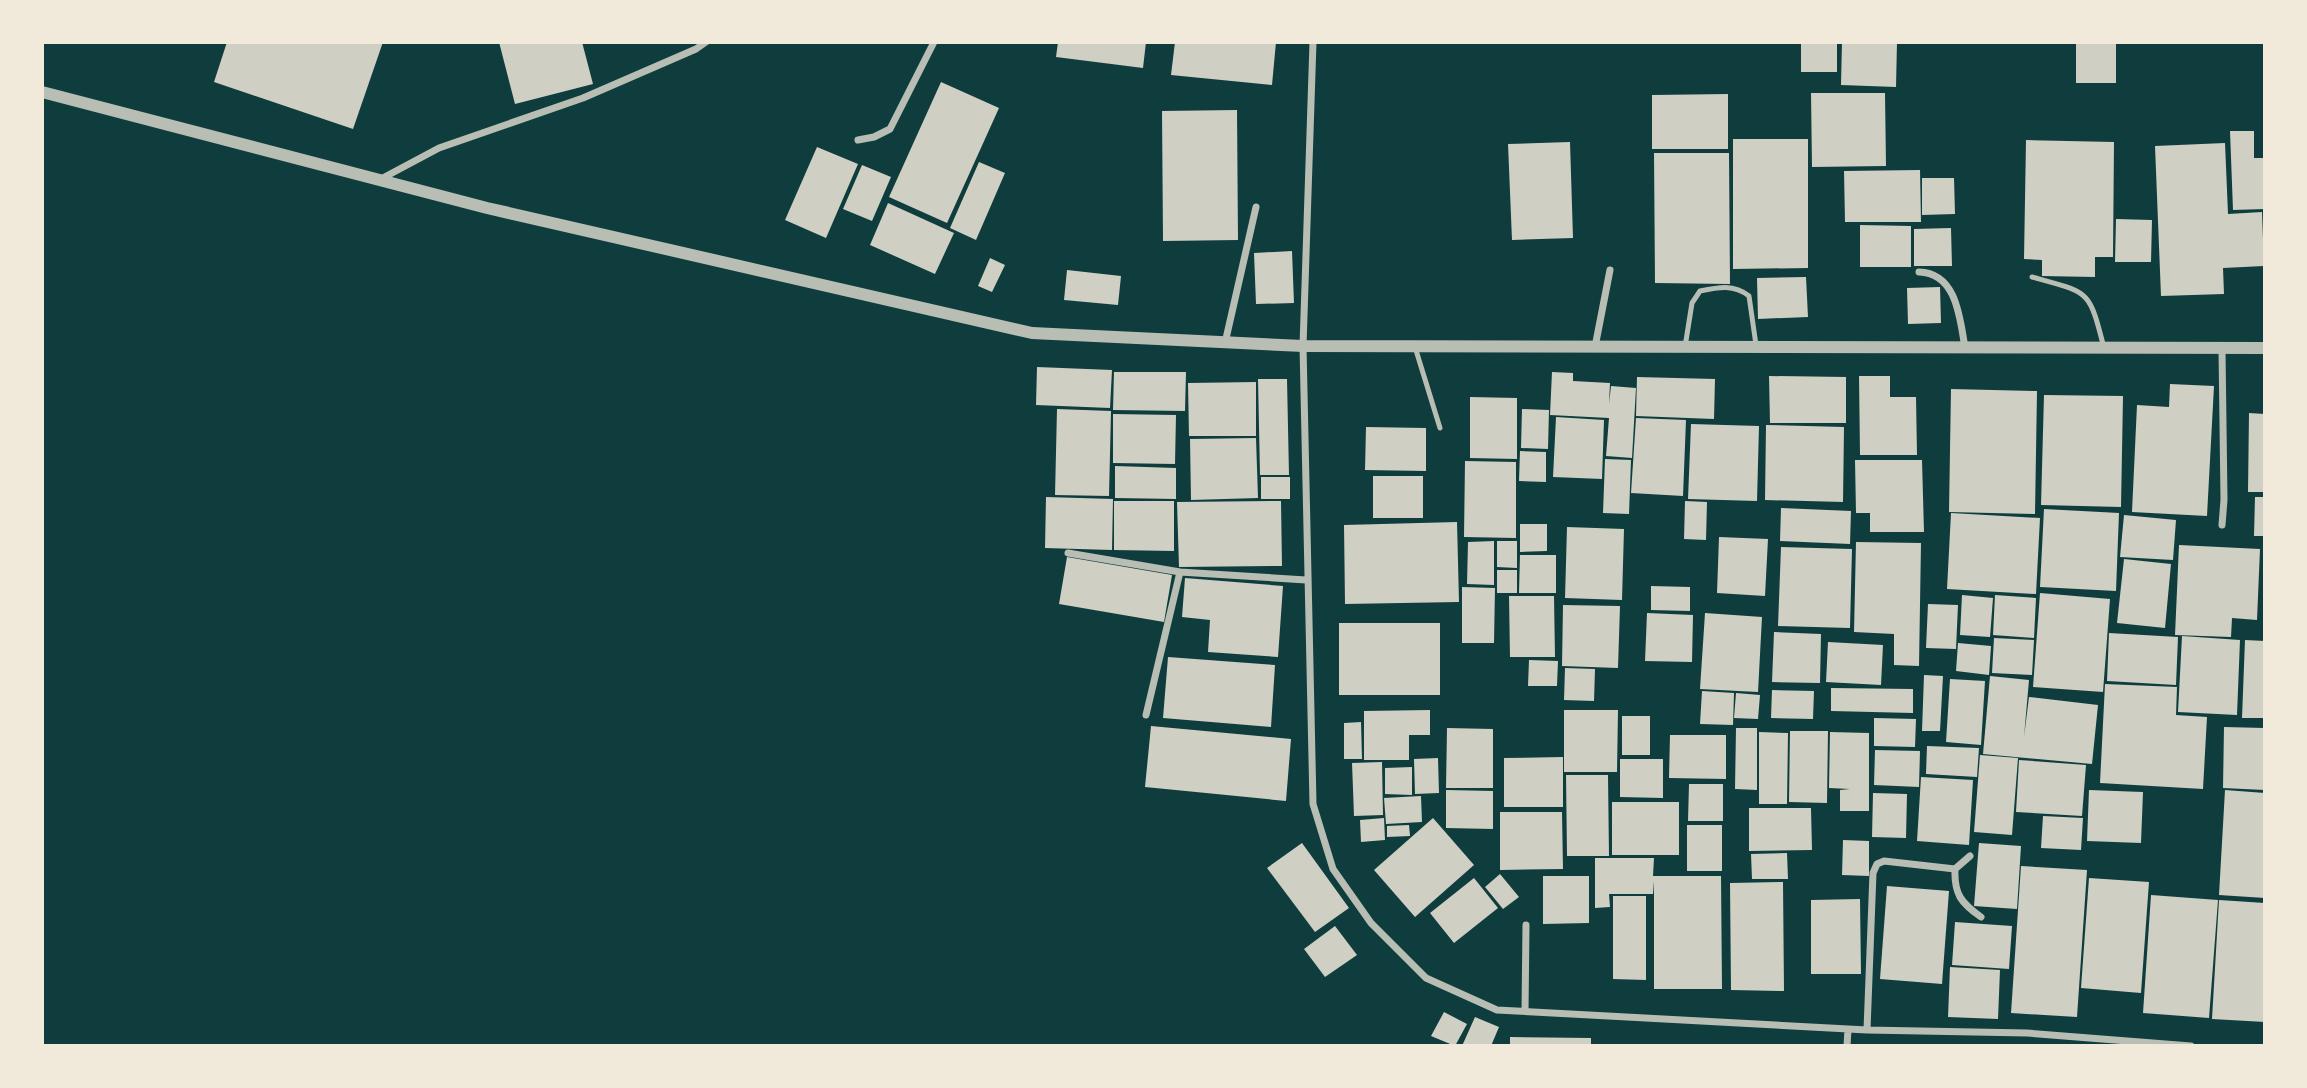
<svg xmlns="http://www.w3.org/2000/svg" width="2307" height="1088" viewBox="0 0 2307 1088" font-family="'Golos Text',sans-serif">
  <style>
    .building { fill: #cfcfc3 }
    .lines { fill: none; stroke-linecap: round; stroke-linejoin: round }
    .service { stroke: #b8beb3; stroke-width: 5 }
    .minor { stroke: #b8beb3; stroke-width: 7 }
    .tertiary { stroke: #b8beb3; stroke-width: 12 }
  </style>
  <rect width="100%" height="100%" fill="#0f3d3e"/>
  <!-- building -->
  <path class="building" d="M227,42h156l-30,87 -139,-47z
    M499,42h83l11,42 -78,20z
    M1058,42h88l-3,26 -87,-11z
    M1175,42h101l-4,43 -101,-10z
    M1801,42h36v30h-36z
    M1842,42h55l-1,45 -55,-2z
    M2076,42h40v41h-40z
    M941,82l58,26 -52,115 -58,-26z
    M1811,93h74l1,73 -74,1z
    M1728,94v55h-76v-54z
    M1237,110l1,130 -75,1 -1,-130z
    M2230,131h24v27h11v51l-32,1z
    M1733,139h75v129l-75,1z
    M2026,140l88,2 -1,115h-18v20l-53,-1v-16l-18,-1z
    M1570,142l3,96 -61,2 -4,-96z
    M2225,143l3,71 34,-2 2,54 -41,2 1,26 -63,2 -6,-150z
    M817,147l41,17 -32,74 -41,-18z
    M1654,153h75l1,131 -75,-1z
    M979,162l26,11 -29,67 -26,-12z
    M862,165l29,12 -19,44 -29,-12z
    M1920,170l1,52h-76l-1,-51z
    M1922,178h32l1,36 -33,1z
    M888,203l66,30 -19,41 -65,-29z
    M2116,219l36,1 -1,42h-36z
    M1860,225l51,1v41h-51z
    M1951,228l1,38h-38v-37z
    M1292,251l2,52 -38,1 -2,-51z
    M990,258l15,7 -13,27 -14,-6z
    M1067,270l54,6 -3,29 -54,-5z
    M1806,277l2,40 -50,2 -1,-41z
    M1940,287l1,36 -33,1 -1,-36z
    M1037,367l75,3 -2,38 -74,-3z
    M1114,372h72l-1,39 -72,-1z
    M1552,372l21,1v8l37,2 -1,21 2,-18 25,2 -4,70 -26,-2 3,-38 -59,-3z
    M1769,376l77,1v46h-76z
    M1859,376h31v21h26l1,58h-57z
    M1637,377l78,2 -1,40 -78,-3z
    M1258,379h29l2,96h-29z
    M1256,382v54h-67l-1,-53z
    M2170,384l44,2 -7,130 -75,-4 5,-107 32,2z
    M1951,389l86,2 -2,123 -86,-2z
    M2044,395l79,1 -2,111 -80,-2z
    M1470,397l47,1v61l-47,-1z
    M1057,409l54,2 -2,85 -54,-1z
    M1522,409l27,1 -1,39 -27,-1z
    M2249,413l16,1v78h-17z
    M1113,414l63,1 -1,49 -62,-1z
    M1556,417l48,3 -2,59 -49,-2z
    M1636,418l50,2 -3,76 -52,-3z
    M1691,424l68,2 -2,75 -69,-2z
    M1766,425l78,2 -1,75 -78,-2z
    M1366,427l60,1v43l-61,-1z
    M1256,438l2,60 -67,2 -1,-61z
    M1520,451l26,1v30l-27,-1z
    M1605,459l26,1 -2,54 -26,-1z
    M1855,460h67l2,72h-54v-19h-14z
    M1465,461l51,1v76l-52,-1z
    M1115,466l61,2v31l-61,-1z
    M1373,476h50v42h-50z
    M1261,477h29v22h-29z
    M1046,497l67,2 -1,51 -67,-2z
    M2255,497h10v39h-11z
    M1114,501h60v50l-60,-1z
    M1281,501l1,65 -103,1 -2,-65z
    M1685,501l22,1 -1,38 -22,-1z
    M1781,508l70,3 -1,33 -70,-3z
    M2044,509l75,4 -3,78 -76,-4z
    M1951,513l89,5 -4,76 -89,-5z
    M2124,515l52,5 -3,40 -53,-3z
    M1457,522l2,80 -114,2 -1,-79z
    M1520,524h27v27l-27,1z
    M1567,527l57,2 -2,71 -57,-2z
    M1719,537l49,2 -3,57 -48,-3z
    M1494,541v44l-27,-1 1,-42z
    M1497,541h20v27l-20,-1z
    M1856,542l65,1 -2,123 -25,-1v-31l-40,-2z
    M2179,545l81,4 -3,71 -25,-2 -1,19 -56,-2z
    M1781,547l71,2 -2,79 -72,-2z
    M1520,555h36v38h-37z
    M1067,557l105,18 -8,47 -105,-18z
    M2124,559l47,5 -6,64 -48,-5z
    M1497,570h20v23h-20z
    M1185,578l98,8 -5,71 -70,-5 2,-32 -28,-3z
    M1651,586l39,1v24l-39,-1z
    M1462,587l33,1 -1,55h-32z
    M2040,593l70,6 -7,93 -70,-5z
    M1962,595l31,3 -3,39 -30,-2z
    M1995,595l41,3 -2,40 -41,-3z
    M1509,596h45l1,61h-45z
    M1928,604l30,1 -2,44 -30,-1z
    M1563,605l57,1 -2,62 -56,-2z
    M1647,613l46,2 -1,47 -47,-1z
    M1705,613l57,4 -4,75 -58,-3z
    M1339,623h101v72h-101z
    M1774,632l47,2 -1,49 -48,-1z
    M2109,633l69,4 -2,48 -69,-4z
    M2182,636l58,4 -3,75 -59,-3z
    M1994,638l40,2 -2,35 -40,-2z
    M2245,640l20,1v77h-23z
    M1828,642l55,3 -2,40 -55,-3z
    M1958,643l33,3 -2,29 -33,-4z
    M1168,657l107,8 -4,62 -108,-9z
    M1529,660l29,1 -1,25h-29z
    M1565,668l30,1 -1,32 -30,-1z
    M1924,675l19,1 -3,55h-18z
    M1990,676l39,4 -5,57 5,-40 69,8 -6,59 -109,-10z
    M1950,679l35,2 -4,64 -35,-3z
    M2105,684l72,3 -1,28 31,2 -4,72 -103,-6z
    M1831,688l82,1v24l-82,-2z
    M1772,690l42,1 -1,28 -42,-1z
    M1702,691l32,2 -1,32 -33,-1z
    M1736,693l24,2 -2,24 -24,-1z
    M1430,710v25h-21v25h-45v-49z
    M1564,710h54l-1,62h-53z
    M1622,716h28v39h-28z
    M1874,718l42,1 -1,28 -41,-1z
    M1361,722l1,37h-18v-36z
    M1151,726l140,13 -5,62 -141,-14z
    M2224,727l41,1v62l-42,-2z
    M1447,728l46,1v59h-47z
    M1736,728h21v62l-22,-1z
    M1790,731h38l-1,72 -38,-1z
    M1759,732l29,1 -1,71h-28z
    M1830,732l39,1v78h-29v-21l10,-1 -21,-1z
    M1670,735h56v44l-57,-1z
    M1927,746l52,2 -2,29 -51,-3z
    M1875,750l45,1 -1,36 -45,-2z
    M1980,755l38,3 -6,77 -38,-3z
    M1563,757v50h-59v-49z
    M1438,758l1,35 -24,1 -1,-35z
    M1620,759h43v39l-43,-1z
    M2019,760l67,5 -4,51 -66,-4z
    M1382,762l1,53 -29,1 -2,-53z
    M1412,767v28l-27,-1v-26z
    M1566,775h42l1,81h-42z
    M1921,777l52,3 -4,65 -52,-4z
    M1689,784h34v37h-35z
    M1446,790l47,1v38l-47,-1z
    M2089,790l54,2 -2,51 -54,-2z
    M2225,790l40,3v105l-46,-3z
    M1873,793l34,1 -1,44 -34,-1z
    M1421,796l1,26 -36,2 -2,-26z
    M1612,802h67v53h-67z
    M1749,808h62l1,42 -63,1z
    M1500,812h62l1,57 -63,1z
    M2043,816l40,2 -2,32 -40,-2z
    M1384,818l1,22 -24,2 -1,-22z
    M1433,818l41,47 -59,52 -41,-47z
    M1409,825l1,11 -23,1v-11z
    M1687,825h35v46h-35z
    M1843,840l26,1v35l-27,-1z
    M1302,843l47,65 -34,24 -48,-64z
    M1979,843l42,3 -4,63 -43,-3z
    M1787,853l1,26h-36l-1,-25z
    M1595,858h59l-1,18h68l1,113h-68v-108l-1,13h-44l1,13 -15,1z
    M2021,866l66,4 -10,147 -66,-4z
    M1500,874l19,23 -16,12 -18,-22z
    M1543,876h46v47l-46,1z
    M1474,878l24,30 -44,35 -24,-30z
    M2089,878l60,4 -8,111 -60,-5z
    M1783,882l1,109 -53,-1 -1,-107z
    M1887,886l62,5 -7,93 -62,-5z
    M2151,895l67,5 -9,118 -66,-5z
    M1613,896h33v84l-33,-1z
    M1860,899l1,75h-50v-74z
    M2219,900l46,3v119l-53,-3z
    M1955,922l57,4 -3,43 -57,-4z
    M1335,926l22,29 -32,22 -21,-28z
    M1950,967l50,3 -2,49 -50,-2z
    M1444,1012l23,12 -12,22 -24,-10z
    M1475,1017l24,10 -8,19h-29z
    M1510,1037l81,1v8h-81z"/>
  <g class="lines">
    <!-- service -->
    <path class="service" d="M2032,277c58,16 57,12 72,71
      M1415,347l25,81
      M1685,347l7,-44 8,-12c19,-4 34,-7 49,5l7,49"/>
    <!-- minor -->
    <path class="minor" d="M1313,42l-10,304 10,458 20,65 38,54 55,55 71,32 370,20 160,3 164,13
      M858,140l16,-3 16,-8 44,-87
      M379,180l60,-32 144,-50 113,-49 10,-7
      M1919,272c38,1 41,47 46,76
      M1225,343l31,-136
      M1595,347l15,-77
      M2222,525l2,-25 -2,-151
      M1068,553l112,19 126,8
      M1146,715l34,-143
      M1955,869c-1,25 6,34 26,48
      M1525,1011l1,-86
      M1867,1030l6,-157 4,-9 7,-3 71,8 15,-13
      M1847,1046l1,-17"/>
    <!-- tertiary -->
    <path class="tertiary" d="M42,92l445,116 545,125 271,13 962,2"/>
  </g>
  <!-- border -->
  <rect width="2307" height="1088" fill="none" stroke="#f1e9da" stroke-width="88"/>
</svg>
